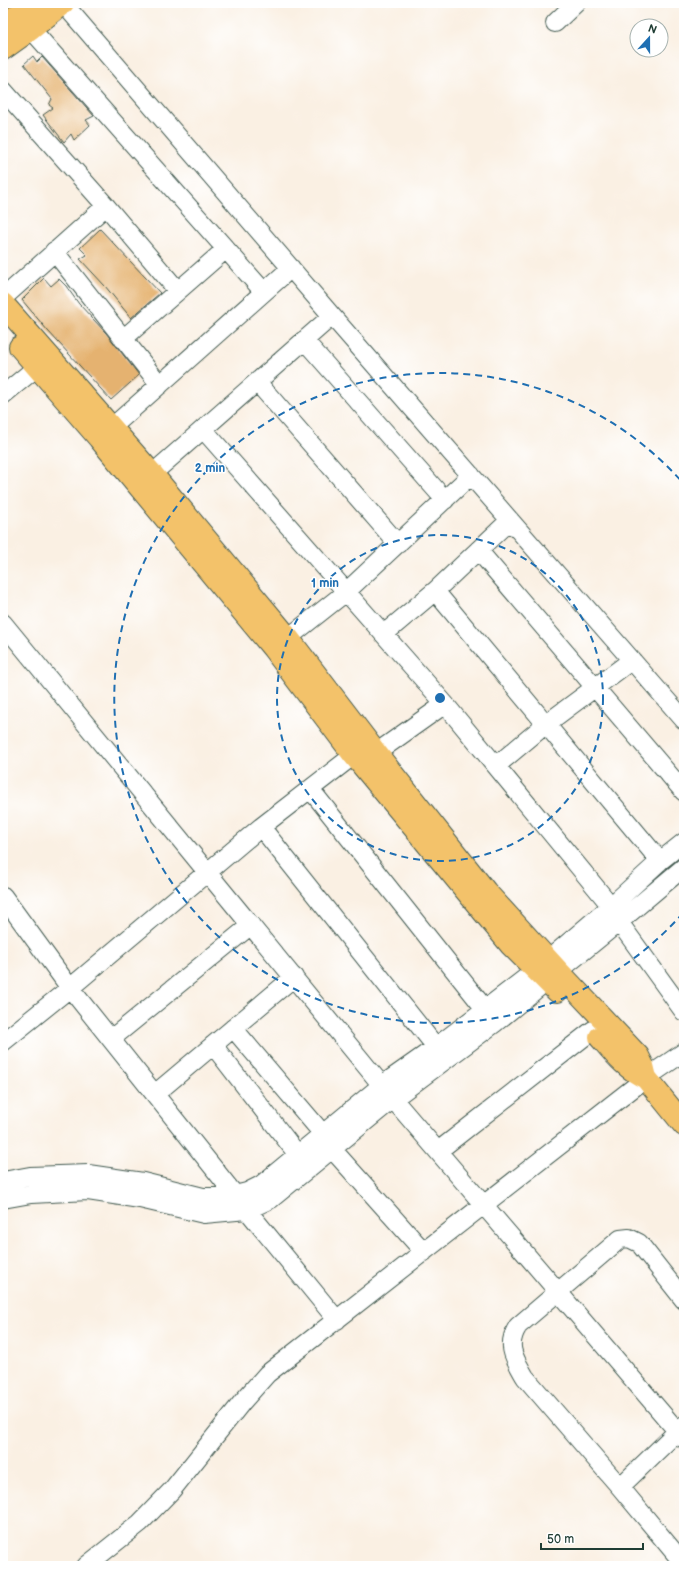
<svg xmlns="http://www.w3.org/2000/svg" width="687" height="1569" viewBox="0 0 687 1569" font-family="'Balsamiq Sans',sans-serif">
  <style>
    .building { fill: #e5b26f }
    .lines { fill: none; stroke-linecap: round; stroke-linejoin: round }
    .minor-casing { stroke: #40584e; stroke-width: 20 }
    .major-casing { stroke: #40584e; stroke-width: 24 }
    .minor { stroke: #fff; stroke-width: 18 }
    .major { stroke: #f3c26a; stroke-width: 22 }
    .ring { fill: none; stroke: #1f6fb2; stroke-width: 2; stroke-dasharray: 7 5 }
    .centre { fill: #1f6fb2; stroke: #fff; stroke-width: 2 }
    .ring-label { font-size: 12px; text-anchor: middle; font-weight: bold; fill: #1f6fb2; stroke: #fff; stroke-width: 3; stroke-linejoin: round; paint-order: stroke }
  </style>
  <rect width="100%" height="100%" fill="#fff"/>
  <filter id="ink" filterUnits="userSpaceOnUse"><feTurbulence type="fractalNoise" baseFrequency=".025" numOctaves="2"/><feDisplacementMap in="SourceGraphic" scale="8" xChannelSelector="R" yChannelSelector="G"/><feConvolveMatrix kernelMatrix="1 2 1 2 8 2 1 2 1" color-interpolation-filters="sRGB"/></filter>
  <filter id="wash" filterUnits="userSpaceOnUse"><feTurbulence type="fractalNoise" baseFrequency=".012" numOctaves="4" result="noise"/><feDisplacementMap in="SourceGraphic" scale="16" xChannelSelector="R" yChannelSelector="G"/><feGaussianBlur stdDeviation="0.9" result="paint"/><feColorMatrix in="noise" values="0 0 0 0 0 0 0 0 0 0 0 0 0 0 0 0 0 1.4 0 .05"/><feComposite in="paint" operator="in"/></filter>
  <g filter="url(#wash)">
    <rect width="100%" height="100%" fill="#faf0e3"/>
    <g id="blocks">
      <!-- building -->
      <path class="building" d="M33,56l4,6 5,-5 52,59 -8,4 4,5 -16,15 -3,-6 -7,8 -21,-27 10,-7 -4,-3 3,-6 -28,-35z
        M100,229l60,64 -29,25 -26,-32 -25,-27 7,-4 -7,-7z
        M44,278l7,8 8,-7 7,7 13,18 27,29 33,42 -28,25 -63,-69 -26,-31z"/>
    </g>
  </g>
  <g filter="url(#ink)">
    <use href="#blocks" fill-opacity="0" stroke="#40584e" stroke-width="1"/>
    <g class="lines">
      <defs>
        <path id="minor" d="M63,3l269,313 352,404
          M555,23l21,-20
          M31,29l233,263
          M3,90l103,116 72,85
          M54,251l106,134
          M3,298l103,-92
          M123,339l103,-90
          M304,340l141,160
          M257,382l141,162
          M3,395l34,-28
          M203,429l242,275 166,202
          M101,437l190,-169
          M152,474l180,-158
          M478,550l206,242
          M435,591l225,270
          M3,623l390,476 291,340
          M384,634l51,-43 75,-71
          M288,638l58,-46 125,-117
          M376,753l69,-49
          M496,766l50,-42 86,-64
          M311,790l174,219
          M261,827l175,220
          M3,896l67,92 177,222 90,110
          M619,922l65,90
          M233,1028l90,106
          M111,1039l140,-114
          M3,1042l67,-54 191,-161 93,-72
          M213,1045l85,110
          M155,1094l139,-117
          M332,1149l92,103
          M438,1151l155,-121
          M3,1181l27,-5 58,-2 55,8 60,15 32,-2 12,-3 14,-7 121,-100 54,-38 100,-77 75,-64 49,-45 24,-19
          M3,1199l28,-5 57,-3 52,8 64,15 43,-4 24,-11 122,-100 102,-76 124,-101 65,-55
          M684,1300l-45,-57 -10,-5 -9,1 -102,87c-13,20 -3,33 7,51l95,110 64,77
          M620,1487l64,-62
          M86,1566l54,-43 32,-33 71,-89 24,-27 379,-296 38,-26"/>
        <path id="major" d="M3,27l29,-24
          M3,49l28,-20 32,-26
          M3,304l149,170 136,164 88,115 110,139 72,79 80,85 5,10 3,12 38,47
          M20,347l79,91 174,210 81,107 157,190 46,46
          M600,1037c14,16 26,32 46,41"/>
      </defs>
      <!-- minor casing -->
      <use href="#minor" class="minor-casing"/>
      <!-- major casing -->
      <use href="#major" class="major-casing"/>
      <!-- minor -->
      <use href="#minor" class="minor"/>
      <!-- major -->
      <use href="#major" class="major"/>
    </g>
  </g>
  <!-- distance rings -->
  <g class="ring">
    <circle cx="440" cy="698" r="163"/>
    <path d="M683 913A325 325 0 1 1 683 483"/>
  </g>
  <circle cx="440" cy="698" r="6" class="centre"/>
  <g class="ring-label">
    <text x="210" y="472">2 min</text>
    <text x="325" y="587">1 min</text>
  </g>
  <!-- margin -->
  <rect width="687" height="1569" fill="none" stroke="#fff" stroke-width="16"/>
  <!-- north arrow -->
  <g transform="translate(649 38) rotate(21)"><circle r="19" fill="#ffffff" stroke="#a5b1ae"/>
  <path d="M0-3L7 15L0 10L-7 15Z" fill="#1f6fb2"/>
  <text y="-6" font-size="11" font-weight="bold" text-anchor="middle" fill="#1f3d34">N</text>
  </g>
  <!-- scale -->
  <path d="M541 1543v6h102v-6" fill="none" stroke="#1f3d34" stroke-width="2"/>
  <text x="547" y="1543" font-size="12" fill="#1f3d34" stroke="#ffffff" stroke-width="3" paint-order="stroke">50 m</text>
</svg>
